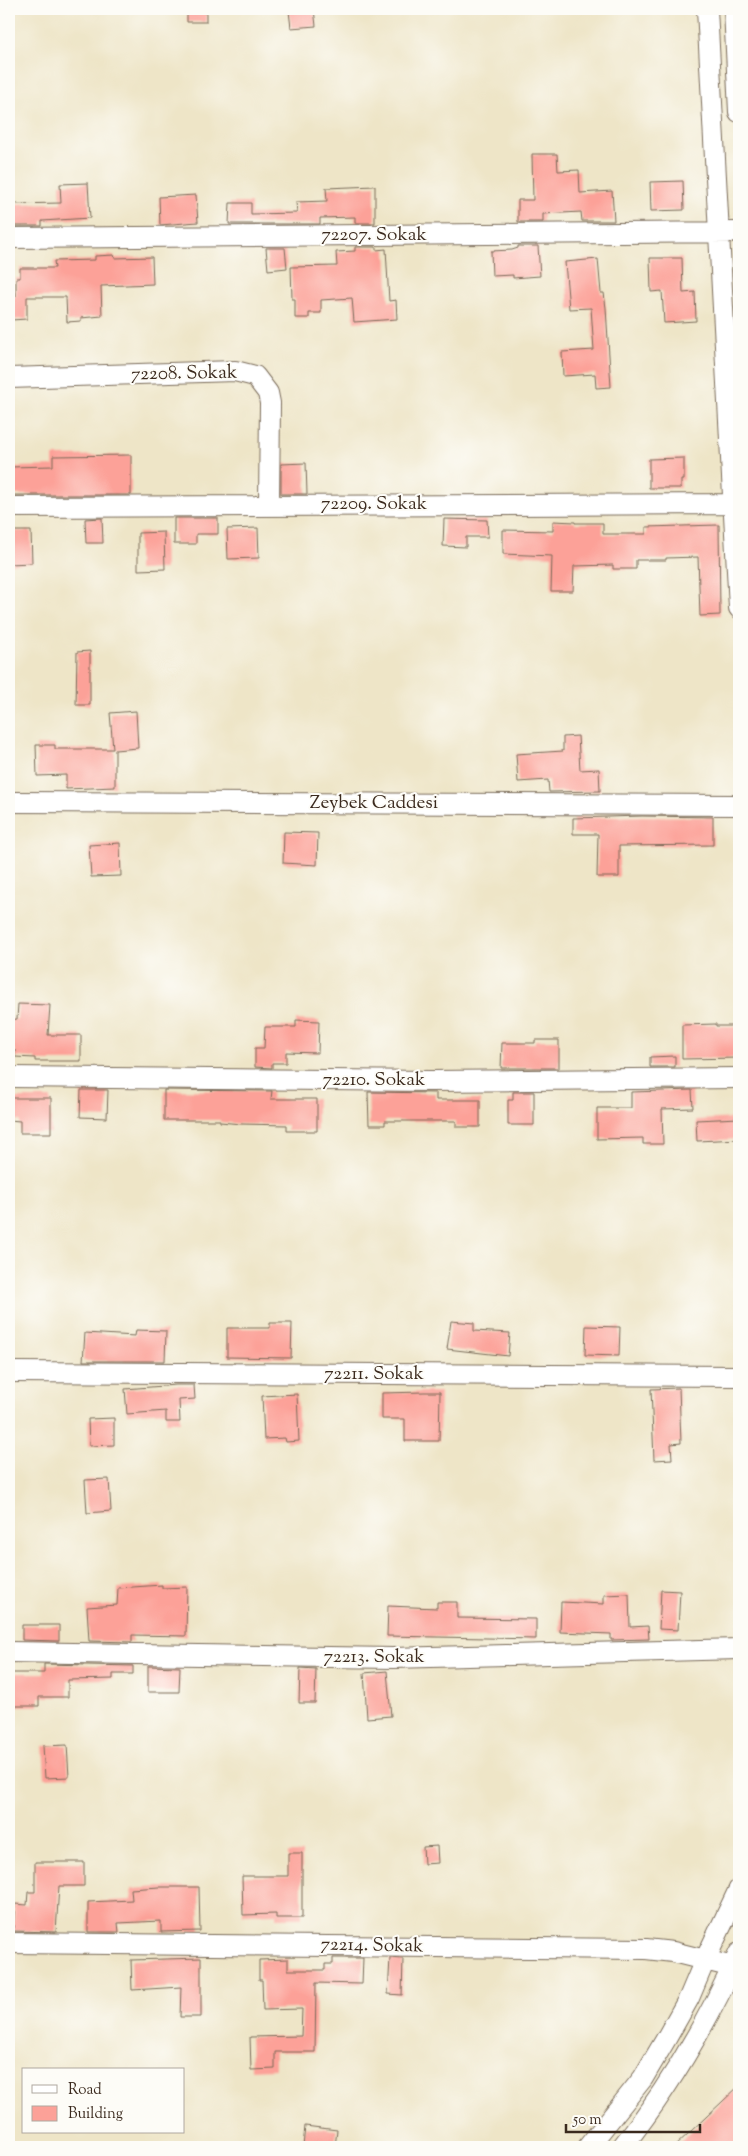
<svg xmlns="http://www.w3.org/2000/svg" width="748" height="2156" viewBox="0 0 748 2156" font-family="'Sorts Mill Goudy',serif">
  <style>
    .building { fill: #fca198 }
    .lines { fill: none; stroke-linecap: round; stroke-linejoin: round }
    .minor-casing { stroke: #7a6b59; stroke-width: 22 }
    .minor { stroke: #fff; stroke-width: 20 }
    .labels { text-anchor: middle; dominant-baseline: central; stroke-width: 4; stroke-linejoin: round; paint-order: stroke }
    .street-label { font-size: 19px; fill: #3b2a1e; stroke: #fdfcf7 }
  </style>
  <rect width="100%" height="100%" fill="#fdfcf7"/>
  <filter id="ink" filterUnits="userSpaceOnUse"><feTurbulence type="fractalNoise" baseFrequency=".02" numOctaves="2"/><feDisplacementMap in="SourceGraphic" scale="10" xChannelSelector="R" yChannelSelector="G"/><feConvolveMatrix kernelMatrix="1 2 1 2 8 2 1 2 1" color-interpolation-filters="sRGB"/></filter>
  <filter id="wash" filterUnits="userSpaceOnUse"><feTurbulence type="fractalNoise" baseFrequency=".0096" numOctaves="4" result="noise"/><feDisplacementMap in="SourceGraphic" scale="20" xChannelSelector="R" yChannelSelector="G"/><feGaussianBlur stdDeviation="1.12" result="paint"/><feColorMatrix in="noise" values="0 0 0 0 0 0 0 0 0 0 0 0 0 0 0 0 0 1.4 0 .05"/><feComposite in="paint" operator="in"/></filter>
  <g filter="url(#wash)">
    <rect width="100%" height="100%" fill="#eee5c7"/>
    <g id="blocks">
      <!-- building -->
      <path class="building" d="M187,9h19v13h-19z
        M314,9l2,17 -25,2 -2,-17z
        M532,154h25l1,17 21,-1 1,23 32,-2 2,30h-32l-1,-9 -38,2v8h-25v-22h15z
        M683,181l1,29 -33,1 -1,-29z
        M88,183l2,35 -48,3v5h-29l-1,-22 49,-1 -1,-19z
        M375,186v37h-20v-6l-35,1v6h-91l1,-21h21v11l46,-1 -1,-11 31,-1 -1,-13z
        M196,195l2,27 -38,3 -1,-28z
        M518,246h20l2,30 -27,2v-3l-21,1 -1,-25 21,-1 6,-2z
        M355,247h21v3l10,-1 3,52 7,-1 1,19 -43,3 -2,-24 -31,2v13h-12v5h-14v-19h-3l-1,-32 46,-1 -1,-14 19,-1z
        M266,248h19l2,20 -19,2z
        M114,255l1,3 37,-1 1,27 -52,2 1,30 -21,2v3l-14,1 -1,-25h-39v22l-16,1v-24h5v-18h4v-10h35l-1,-7 41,-1v-4z
        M650,258h32l1,35 12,-1 1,29 -32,2 -2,-32 -11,1z
        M598,259l3,34h3l2,15 5,79 -15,1 -1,-14 -32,2 -1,-24 32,-2 -3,-42 -22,1 -4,-47z
        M131,455v40h-121l-1,-28 44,-1v-10z
        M684,458v22h-3v8h-32v-29z
        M306,463l1,31h-26v-30z
        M102,518l1,25h-17l-1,-24z
        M174,518h44v16h-22v10h-22z
        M444,519l43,1 1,17h-22v10l-23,-1z
        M553,521l22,1v1h28v11h43v-7l73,-2 1,90 -20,1 -2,-59 -32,1v2h-30v9h-23v-4l-39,1 -1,25h-22l1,-35 -49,-2v-24l50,1z
        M258,528l1,30 -31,1 -1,-30z
        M9,531h22l1,32 -23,1z
        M164,532l1,37 -27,1v-37z
        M90,651v54h-14l1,-53z
        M136,711l2,37 -23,2v37l-49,2v-14l-29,1 -1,-31h19v4h58l-3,-36z
        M578,736l2,34 19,-1 1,22 -51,1 -1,-12 -30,2 -2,-28 47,-3v-14z
        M642,816l71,1v28l-94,1v31h-22l1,-43h-25v-16z
        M284,832l34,1 -1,32 -34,-2z
        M120,843l1,33 -30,1 -2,-32z
        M18,1004l32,1 -2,30h33v26h-46v-3l-20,-1v-7l-6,-1v-29l8,-1z
        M296,1020l23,1 -1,32 -32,-1v11h-14v5l-17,-1v-19h9l1,-21h31z
        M716,1024v2h23v32l-57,1v-34z
        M535,1040h24v28h-58l1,-25h33z
        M675,1056v11h-25v-10z
        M81,1090h27l-1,28 -27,-1z
        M164,1090l108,1 -1,8h46v32h-30v-6l-46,-1 -21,-2v-2h-56z
        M692,1090l1,18 -31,1 1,35h-20v-6l-46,1v-31h34v-16z
        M368,1092l68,1v7h44v27h-24v-6h-71v4h-16z
        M513,1092h21v33h-26v-25h5z
        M9,1098h42v35h-31v-12l-11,-1z
        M739,1118v21l-42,2 -1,-21z
        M451,1321l23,2v8l36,2 -2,23 -61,-7z
        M270,1323h22l-1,35 -64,-1v-29h43z
        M586,1326l34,1 -1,29 -34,-1z
        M136,1330l30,1 -1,30h-82l2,-28 50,3z
        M176,1385h18l1,14 -16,1 1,22h-14v-11l-39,3 -2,-25z
        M679,1388l2,55 -10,1 1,15 -18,1 -3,-71z
        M424,1392h16l-1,49h-34v-22h-23v-26z
        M297,1394l2,47 -13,1 -1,-4 -21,1 -2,-43z
        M114,1418v27l-25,1 -1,-27z
        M109,1479l2,32 -24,2 -2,-33z
        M162,1585v3l25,-1 -1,49 -54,-1v7l-43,-1 -2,-34 30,-2 1,-17z
        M661,1590l19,1 -2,39 -19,-1z
        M629,1594l1,33 18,-1 1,13 -38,1v-6l-51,-2 1,-30 43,2v-9z
        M437,1602h20v16l79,1v20l-149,-3 1,-30 49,2z
        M22,1625h37v16l-37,-1z
        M44,1664l89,2v8h-20v5l-45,1v17h-29v9h-29l-1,-33h35z
        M148,1666l32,1 -1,25h-31z
        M300,1668l16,1 -1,34h-16z
        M387,1671l4,45 -24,2 -3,-45z
        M67,1745l2,32 -24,1 -2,-32z
        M437,1846l1,17 -14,1 -1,-17z
        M288,1853h14v65h-26v-4l-33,1 -1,-39h46z
        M35,1862h49v24h-25l-3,46 -43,-1 2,-27 12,1 1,-13h7z
        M159,1887h40l1,44 -39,1v-11l-43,2 1,9h-31v-30l44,-2 -1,-11z
        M201,1958v59h-21l1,-30 -49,3 -1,-30z
        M333,1958h30l-1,26 -46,-1 -1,69h-40v17l-24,1 -1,-33 51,-1 1,-27 -39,1 -1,-30h-3v-20l29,-1v11h37v-6h8z
        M390,1958l13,1 -1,36 -14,-1z
        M739,2086v61h-65z
        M305,2126l32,4 -2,17h-32z"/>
    </g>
  </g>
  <g filter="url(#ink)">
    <use href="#blocks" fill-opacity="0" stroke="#7a6b59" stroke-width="1"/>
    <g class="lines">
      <defs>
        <path id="minor" d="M707,9l32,599
          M734,9l5,103
          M9,238l730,-6
          M9,378l226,-7 20,5 13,17 2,10 -1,102
          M9,507l730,-3
          M9,802l730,3
          M9,1077l422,4 308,-3
          M9,1372l730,4
          M9,1652l384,6 346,-9
          M9,1943l637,6 27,3 60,15
          M588,2147l55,-69 23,-39 23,-41 16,-38 34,-71
          M622,2147c48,-60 85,-124 117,-194"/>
      </defs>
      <!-- minor casing -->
      <use href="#minor" class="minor-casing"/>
      <!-- minor -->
      <use href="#minor" class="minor"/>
    </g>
  </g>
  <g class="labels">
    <!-- street labels -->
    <g class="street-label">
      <text x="374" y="235">72207. Sokak</text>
      <text transform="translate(184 374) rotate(-1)">72208. Sokak</text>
      <text x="374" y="504">72209. Sokak</text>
      <text x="374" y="803">Zeybek Caddesi</text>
      <text x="374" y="1080">72210. Sokak</text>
      <text x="374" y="1374">72211. Sokak</text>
      <text x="374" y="1657">72213. Sokak</text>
      <text transform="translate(372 1946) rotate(1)">72214. Sokak</text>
    </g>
  </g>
  <!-- margin -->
  <rect width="748" height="2156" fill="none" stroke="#fdfcf7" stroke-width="30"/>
  <!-- legend -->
  <rect x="22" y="2068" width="162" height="65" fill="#fdfcf7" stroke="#afa8a0"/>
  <rect x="32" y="2085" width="25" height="8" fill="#ffffff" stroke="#afa8a0"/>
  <text x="68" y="2094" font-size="15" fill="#3b2a1e">Road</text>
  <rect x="32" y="2106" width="25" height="15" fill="#fca198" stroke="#afa8a0"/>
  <text x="68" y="2118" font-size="15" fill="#3b2a1e">Building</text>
  <!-- scale -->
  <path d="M566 2124v8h134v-8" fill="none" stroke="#3b2a1e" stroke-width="2.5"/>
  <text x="573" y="2124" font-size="15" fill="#3b2a1e" stroke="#fdfcf7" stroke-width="4" paint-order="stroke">50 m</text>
</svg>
